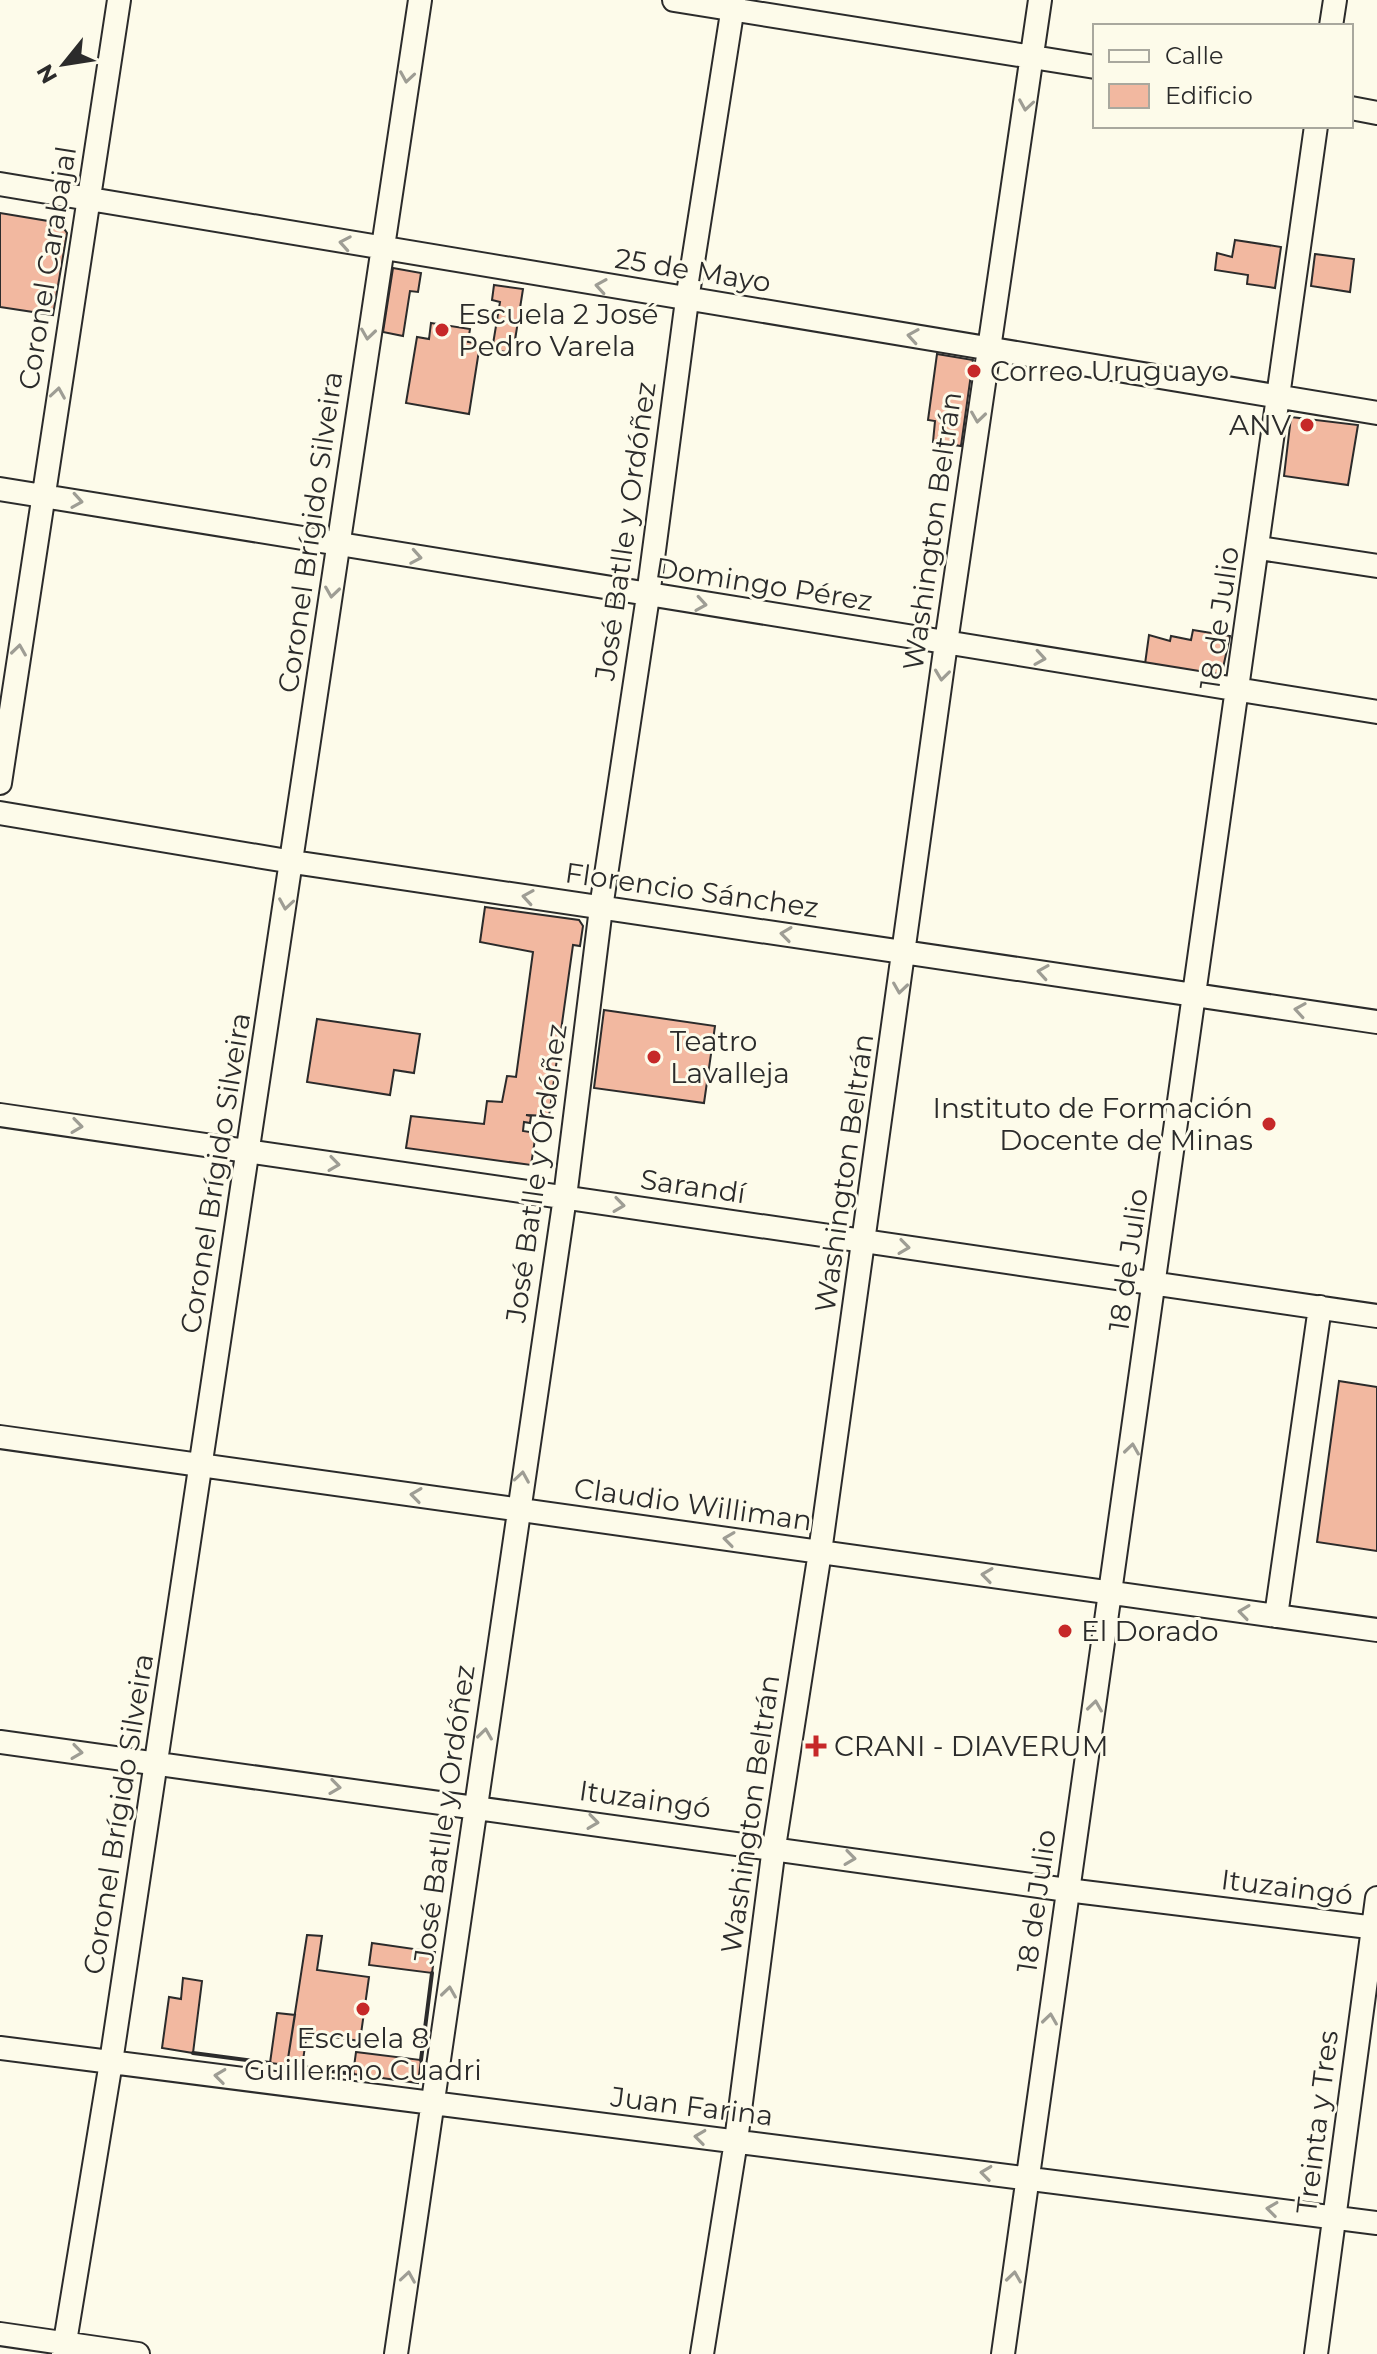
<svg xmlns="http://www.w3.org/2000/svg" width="1377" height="2354" viewBox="0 0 1377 2354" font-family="Montserrat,sans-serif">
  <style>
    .building { fill: #f2b8a0; stroke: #2b2b2b; stroke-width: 2 }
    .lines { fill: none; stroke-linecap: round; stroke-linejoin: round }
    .minor-casing { stroke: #2b2b2b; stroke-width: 26 }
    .minor { stroke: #fdfbea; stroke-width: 22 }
    .wall { stroke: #2b2b2b; stroke-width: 4 }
    .oneway { stroke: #9e9d94 }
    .poi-dot { fill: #c62828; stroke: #fdfbea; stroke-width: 3 }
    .labels { text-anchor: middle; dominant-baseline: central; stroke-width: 6; stroke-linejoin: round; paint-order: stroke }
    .street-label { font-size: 28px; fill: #2b2b2b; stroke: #fdfbea }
    .poi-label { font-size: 28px; fill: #2b2b2b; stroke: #fdfbea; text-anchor: start }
  </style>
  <rect width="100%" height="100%" fill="#fdfbea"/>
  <!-- building -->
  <path class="building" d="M0,213l60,10 7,10 -14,82 -53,-8z
    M1235,240l46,7 -6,41 -28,-4 1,-9 -33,-5 2,-17 15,4z
    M1315,254l39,5 -4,33 -39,-6z
    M393,268l28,5 -3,19 -8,-1 -7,45 -20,-4z
    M494,285l29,4 -10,64 -21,-3 8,-48 -8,-2z
    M431,323l39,6 -2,13 12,2 -11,70 -63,-11 11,-66 12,2z
    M937,354l36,6 -12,86 -28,-4 2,-21 -7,-1z
    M1291,417l67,8 -10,60 -64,-9z
    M1193,630l37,6 -9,41 -76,-13 4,-29 21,6 1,-5 20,4z
    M485,907l94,13 4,6 -3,20 -7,-1 -24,171 -23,-1 5,1 -1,7 -6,-1 -1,9 13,2 -5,32 -125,-17 5,-32 73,8 3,-23 15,1 5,-26 9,1 17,-125 -53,-10z
    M604,1010l111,16 -11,77 -110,-15z
    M317,1019l103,15 -6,39 -20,-3 -4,25 -83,-13z
    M1339,1381l38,6v164l-60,-9z
    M307,1935l15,1 -5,34 52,7 -9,64 -53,-8 -5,34 -15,-2z
    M372,1943l63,9 -3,21 -63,-8z
    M183,1978l19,3 -9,72 -31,-5 7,-51 12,2z
    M277,2013l18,2 -8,50 -17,-2z
    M356,2052l65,8 -3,23 -65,-9z"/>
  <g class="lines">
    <defs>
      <path id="minor" d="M674,0l421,67
        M1331,26l4,-26
        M1351,108l26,5
        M0,184l1377,229
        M0,489l1377,223
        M1259,548l118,18
        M0,783l119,-783
        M0,813l293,49 1084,160
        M0,1115l1377,201
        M0,1437l1377,193
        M1276,1616l44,-309
        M0,1742l1067,148 310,38
        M0,2048l1377,175
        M0,2334l138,20
        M63,2354l48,-292 309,-2062
        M396,2354l169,-1157 36,-289 47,-312 39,-296 47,-300
        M702,2354l34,-213 38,-294 46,-295 126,-909 94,-643
        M1003,2354l313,-2228
        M1316,2354l61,-456"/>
    </defs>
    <!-- minor casing -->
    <use href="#minor" class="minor-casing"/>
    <!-- minor -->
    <use href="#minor" class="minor"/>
    <!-- wall -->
    <path class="wall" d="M193,2053l77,10
      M421,2060l11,-87
      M302,2067l51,7"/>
  </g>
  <!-- one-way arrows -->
  <defs><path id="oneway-chevron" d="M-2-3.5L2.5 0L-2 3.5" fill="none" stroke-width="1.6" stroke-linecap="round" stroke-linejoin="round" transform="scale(2)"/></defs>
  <g class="oneway">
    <use href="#oneway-chevron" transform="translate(407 77) rotate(99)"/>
    <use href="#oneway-chevron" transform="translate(1026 105) rotate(99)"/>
    <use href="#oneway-chevron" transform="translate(345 243) rotate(-170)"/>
    <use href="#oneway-chevron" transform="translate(601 286) rotate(-171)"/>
    <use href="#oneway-chevron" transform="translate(368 334) rotate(98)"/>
    <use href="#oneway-chevron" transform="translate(913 336) rotate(-171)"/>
    <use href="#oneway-chevron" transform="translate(58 393) rotate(-81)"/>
    <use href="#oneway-chevron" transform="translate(978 417) rotate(98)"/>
    <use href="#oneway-chevron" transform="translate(77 501) rotate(9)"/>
    <use href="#oneway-chevron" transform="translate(416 557) rotate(10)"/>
    <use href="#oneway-chevron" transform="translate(332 592) rotate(98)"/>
    <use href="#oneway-chevron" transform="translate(701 604) rotate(9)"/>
    <use href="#oneway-chevron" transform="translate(19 650) rotate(-82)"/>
    <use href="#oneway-chevron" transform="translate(1040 658) rotate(9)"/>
    <use href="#oneway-chevron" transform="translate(942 675) rotate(97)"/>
    <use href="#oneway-chevron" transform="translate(528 897) rotate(-171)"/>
    <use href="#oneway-chevron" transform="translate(286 904) rotate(99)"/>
    <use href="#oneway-chevron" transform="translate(786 934) rotate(-172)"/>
    <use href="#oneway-chevron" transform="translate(1043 972) rotate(-171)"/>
    <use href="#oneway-chevron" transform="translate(900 988) rotate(98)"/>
    <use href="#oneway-chevron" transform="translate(1300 1010) rotate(-171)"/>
    <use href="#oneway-chevron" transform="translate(77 1126) rotate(8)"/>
    <use href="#oneway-chevron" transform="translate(334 1164) rotate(8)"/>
    <use href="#oneway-chevron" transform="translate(619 1205) rotate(8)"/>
    <use href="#oneway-chevron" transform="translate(904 1247) rotate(8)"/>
    <use href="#oneway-chevron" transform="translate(1132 1449) rotate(-82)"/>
    <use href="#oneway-chevron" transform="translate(522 1477) rotate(-81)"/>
    <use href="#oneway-chevron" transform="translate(416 1495) rotate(-172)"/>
    <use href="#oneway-chevron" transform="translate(729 1539) rotate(-172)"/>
    <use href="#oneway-chevron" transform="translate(987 1575) rotate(-172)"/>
    <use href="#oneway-chevron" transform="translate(1244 1612) rotate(-172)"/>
    <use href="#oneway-chevron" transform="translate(1095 1706) rotate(-82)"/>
    <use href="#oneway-chevron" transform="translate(485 1734) rotate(-82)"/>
    <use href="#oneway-chevron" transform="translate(77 1752) rotate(8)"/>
    <use href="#oneway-chevron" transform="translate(335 1787) rotate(8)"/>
    <use href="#oneway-chevron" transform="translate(593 1822) rotate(8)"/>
    <use href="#oneway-chevron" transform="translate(850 1858) rotate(8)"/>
    <use href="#oneway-chevron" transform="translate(449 1992) rotate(-82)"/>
    <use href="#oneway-chevron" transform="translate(1050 2019) rotate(-82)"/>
    <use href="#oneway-chevron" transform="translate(220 2076) rotate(-173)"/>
    <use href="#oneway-chevron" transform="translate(700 2137) rotate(-173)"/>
    <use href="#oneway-chevron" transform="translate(986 2173) rotate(-173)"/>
    <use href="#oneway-chevron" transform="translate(1272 2209) rotate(-173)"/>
    <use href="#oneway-chevron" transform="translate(408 2277) rotate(-81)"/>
    <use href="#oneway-chevron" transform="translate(1014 2277) rotate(-82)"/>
  </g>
  <!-- markers -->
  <g class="poi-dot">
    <circle cx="442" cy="330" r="8"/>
    <circle cx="974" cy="371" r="8"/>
    <circle cx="1307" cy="425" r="8"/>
    <circle cx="654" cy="1057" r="8"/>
    <circle cx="1269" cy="1124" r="8"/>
    <circle cx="1065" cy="1631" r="8"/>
    <path d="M812 1734h8v8h8v8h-8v8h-8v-8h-8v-8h8z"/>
    <circle cx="363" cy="2009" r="8"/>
  </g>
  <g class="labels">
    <!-- street labels -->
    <g class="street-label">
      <text transform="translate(47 268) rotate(-81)">Coronel Carabajal</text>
      <text transform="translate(693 270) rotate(9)">25 de Mayo</text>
      <text transform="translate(625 531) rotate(-82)">José Batlle y Ordóñez</text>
      <text transform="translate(932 531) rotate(-82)">Washington Beltrán</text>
      <text transform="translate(310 532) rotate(-82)">Coronel Brígido Silveira</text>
      <text transform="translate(764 584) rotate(9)">Domingo Pérez</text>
      <text transform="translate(1219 618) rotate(-82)">18 de Julio</text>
      <text transform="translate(692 890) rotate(8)">Florencio Sánchez</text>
      <text transform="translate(215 1173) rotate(-81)">Coronel Brígido Silveira</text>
      <text transform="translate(536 1173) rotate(-82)">José Batlle y Ordóñez</text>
      <text transform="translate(844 1173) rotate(-82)">Washington Beltrán</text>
      <text transform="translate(693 1186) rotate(8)">Sarandí</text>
      <text transform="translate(1128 1260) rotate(-82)">18 de Julio</text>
      <text transform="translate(693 1504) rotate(8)">Claudio Williman</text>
      <text transform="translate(645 1799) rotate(8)">Ituzaingó</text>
      <text transform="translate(118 1814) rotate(-81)">Coronel Brígido Silveira</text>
      <text transform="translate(444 1814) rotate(-82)">José Batlle y Ordóñez</text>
      <text transform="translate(750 1814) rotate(-82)">Washington Beltrán</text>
      <text transform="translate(1287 1887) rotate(7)">Ituzaingó</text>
      <text transform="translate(1036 1901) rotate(-82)">18 de Julio</text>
      <text transform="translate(692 2106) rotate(7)">Juan Farina</text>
      <text transform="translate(1317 2122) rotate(-83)">Treinta y Tres</text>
    </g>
    <!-- poi labels -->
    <g class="poi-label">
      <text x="458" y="314">Escuela 2 José<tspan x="458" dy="32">Pedro Varela</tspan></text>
      <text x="990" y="371">Correo Uruguayo</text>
      <text x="1291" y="425" text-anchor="end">ANV</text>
      <text x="670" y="1041">Teatro<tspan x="670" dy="32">Lavalleja</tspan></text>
      <text x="1253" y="1108" text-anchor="end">Instituto de Formación<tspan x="1253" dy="32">Docente de Minas</tspan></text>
      <text x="1081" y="1631">El Dorado</text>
      <text x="834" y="1746">CRANI - DIAVERUM</text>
      <text x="363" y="2038" text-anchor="middle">Escuela 8<tspan x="363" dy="32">Guillermo Cuadri</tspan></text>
    </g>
  </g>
  <!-- legend -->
  <rect x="1093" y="24" width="260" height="104" fill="#fdfbea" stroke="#a9a89e" stroke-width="2"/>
  <rect x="1109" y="50" width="40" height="12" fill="#fdfbea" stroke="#a9a89e" stroke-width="2"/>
  <text x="1165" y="64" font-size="24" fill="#2b2b2b">Calle</text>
  <rect x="1109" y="84" width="40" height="24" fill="#f2b8a0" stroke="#a9a89e" stroke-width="2"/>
  <text x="1165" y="104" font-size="24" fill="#2b2b2b">Edificio</text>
  <!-- north arrow -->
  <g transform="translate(64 64) rotate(240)" stroke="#fdfbea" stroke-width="6" paint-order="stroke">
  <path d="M0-6L14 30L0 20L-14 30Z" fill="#2b2b2b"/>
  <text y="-12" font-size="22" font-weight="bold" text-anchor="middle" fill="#2b2b2b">N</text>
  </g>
</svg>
